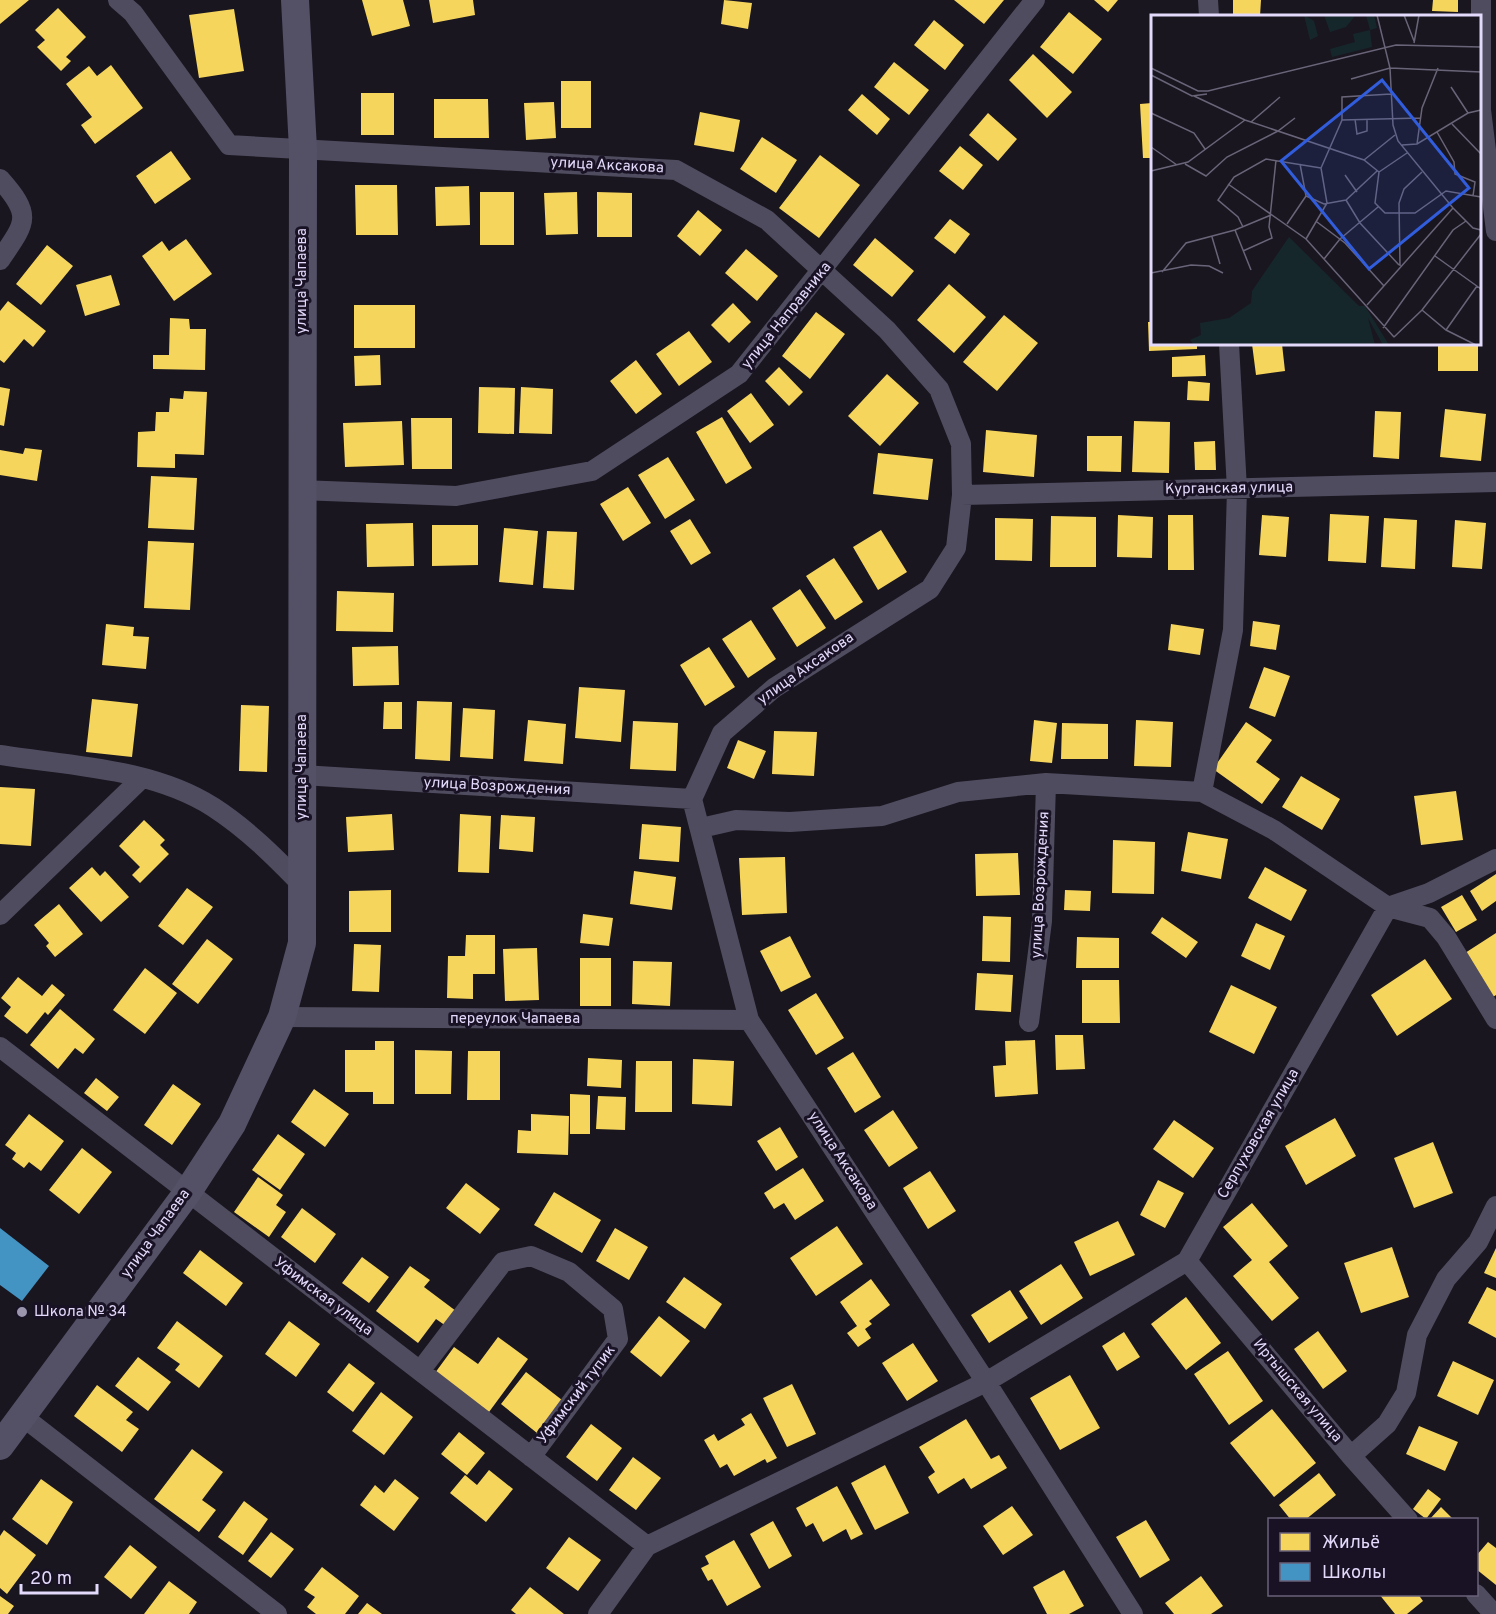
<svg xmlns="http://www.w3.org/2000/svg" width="1496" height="1614" viewBox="0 0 1496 1614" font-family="Overpass,sans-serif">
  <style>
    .homes { fill: #f6d55c }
    .schools { fill: #4393c3 }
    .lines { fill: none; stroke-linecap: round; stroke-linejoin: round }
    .street { stroke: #504c5f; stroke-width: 20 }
    .secondary { stroke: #545066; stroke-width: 28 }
    .poi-dot { fill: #9c95ae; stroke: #181224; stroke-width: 2 }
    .labels { text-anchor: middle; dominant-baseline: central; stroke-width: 6; stroke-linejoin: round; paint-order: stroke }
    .street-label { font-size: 15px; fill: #e3d9fb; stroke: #181224 }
    .poi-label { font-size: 15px; fill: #e3d9fb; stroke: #181224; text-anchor: start }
    .inset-road { fill: none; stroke: #6a6478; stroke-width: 1.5 }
    .view { fill: #315cdc; fill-opacity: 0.15; stroke: #315cdc; stroke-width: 3 }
    .inset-edge { fill: none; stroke: #e3d9fb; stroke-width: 3 }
  </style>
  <rect width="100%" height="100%" fill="#191620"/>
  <!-- homes -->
  <path class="homes" d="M0,0h29l-29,24z
    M362,0h41l7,26 -38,10z
    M429,0h44l2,15 -42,8z
    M724,0l28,3 -4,26 -27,-5z
    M954,0h50l-20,24z
    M1094,0h24l-10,12z
    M1233,0h28l-1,16h-27z
    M1433,0h25v12l-26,-1z
    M58,8l28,29 -20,20 5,4 -10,10 -24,-24 8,-7 -10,-10z
    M234,9l10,62 -45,7 -10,-63z
    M1069,12l33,27 -29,35 -33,-27z
    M934,20l30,25 -19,25 -31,-25z
    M1033,54l39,38 -25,26 -38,-38z
    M894,62l35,28 -20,25 -35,-28z
    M111,65l32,43 -48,36 -14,-19 11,-8 -26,-33 23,-18 8,10z
    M561,81h30v47h-30z
    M361,93h33v42h-33z
    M862,94l28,25 -13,16 -29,-25z
    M434,99h54l1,39h-55z
    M554,102l2,36 -30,2 -2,-37z
    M1152,103v55h-9l-3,-54z
    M700,112l40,8 -6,32 -40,-7z
    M988,113l29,26 -19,22 -29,-26z
    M762,137l35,23 -21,33 -36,-24z
    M960,146l23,19 -20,25 -24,-19z
    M171,151l20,28 -36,25 -19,-28z
    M820,155l40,30 -41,53 -40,-30z
    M355,185h42l1,50h-42z
    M469,186l1,39 -34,1 -1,-39z
    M480,192h34v53h-34z
    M577,192l1,42 -32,1 -2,-42z
    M597,192l35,1v44h-35z
    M698,210l24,20 -22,26 -23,-20z
    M950,219l20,15 -15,20 -21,-16z
    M875,238l39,33 -22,26 -39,-32z
    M186,239l26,35 -38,27 -32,-45 20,-15 7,10z
    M47,245l26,21 -32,39 -25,-21z
    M746,249l32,27 -21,25 -32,-28z
    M111,275l9,30 -35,11 -9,-31z
    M949,284l37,33 -32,36 -37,-33z
    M8,301l38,30 -13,16 -9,-8 -20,24 -4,-3v-49z
    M733,303l18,19 -22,21 -18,-18z
    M354,305h61v43h-61z
    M816,312l29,22 -35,45 -28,-23z
    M1004,315l34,28 -41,48 -34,-29z
    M170,318l19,1 1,10h16l-1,41 -52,-1v-14h16z
    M1148,322h4v22h45v5l-48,2z
    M689,331l23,31 -33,24 -23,-32z
    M1252,344h30l3,27 -29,4z
    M1438,344h40v27h-40z
    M380,355l1,30 -26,1 -1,-30z
    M1205,355l1,21 -34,1v-20z
    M636,360l26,34 -26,20 -26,-33z
    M779,367l24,25 -14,14 -24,-25z
    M887,374l32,29 -39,43 -32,-30z
    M1188,381l22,2 -1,18 -22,-1z
    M0,387l10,2 -6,37 -4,-1z
    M479,387l36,1 -1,46 -36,-1z
    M521,387l32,2 -1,45 -33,-1z
    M184,391l23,1 -3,63 -29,-1v14l-38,-1 1,-35 17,-1 1,-19h13l1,-14 13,1z
    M751,393l23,32 -24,18 -23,-32z
    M1445,409l41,5 -5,47 -41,-4z
    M1375,411l26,1 -2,47 -26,-2z
    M722,417l30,51 -26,16 -30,-52z
    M411,418h41v51h-40z
    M402,421l2,44 -59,2 -2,-44z
    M1134,421l36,1 -1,51 -37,-1z
    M986,430l51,5 -3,42 -51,-5z
    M1087,436h35l-1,36 -34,-1z
    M1215,441l1,29h-21l-1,-28z
    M25,448l17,2 -5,31 -37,-6v-25l23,4z
    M878,453l55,6 -5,41 -55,-6z
    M668,457l27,43 -30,19 -27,-44z
    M151,476l46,2 -3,52 -46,-2z
    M628,487l23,36 -28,18 -23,-37z
    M1330,514l39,2 -3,47 -38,-2z
    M1118,515l35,2 -1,41 -35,-1z
    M1168,515h25l1,55h-26z
    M1262,515l27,2 -3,40 -27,-2z
    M1051,516l45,1v50h-46z
    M995,518l38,1 -1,42 -37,-1z
    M1384,518l33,2 -2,49 -34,-2z
    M690,519l21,34 -20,12 -21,-34z
    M1455,520l31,3 -4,46 -30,-2z
    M413,523l1,43 -47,1 -1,-43z
    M432,525h46v40l-46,1z
    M504,528l34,3 -5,54 -34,-3z
    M881,530l26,42 -29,18 -25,-43z
    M547,531l30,1 -3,58 -31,-2z
    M148,541l46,2 -4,67 -46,-2z
    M834,558l29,44 -28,18 -29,-44z
    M800,589l26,39 -29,19 -25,-39z
    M337,591l57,2 -1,39 -57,-1z
    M751,620l25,39 -28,19 -26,-39z
    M1253,621l27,4 -4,25 -26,-4z
    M106,624l28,3 -1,9 16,1 -3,32 -44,-4z
    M1171,624l33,5 -4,26 -32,-5z
    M398,646l1,39 -46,1 -1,-39z
    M709,647l26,40 -30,19 -25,-41z
    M1264,667l26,9 -15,41 -26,-9z
    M579,687l46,3 -4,52 -46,-4z
    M92,699l46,5 -6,53 -46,-5z
    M417,701l35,1 -2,59 -35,-2z
    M384,702h18v27h-19z
    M241,705l28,1 -2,66 -28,-1z
    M463,708l32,2 -2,49 -33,-2z
    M528,720l38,4 -3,40 -39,-3z
    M1034,720l23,3 -5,40 -22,-2z
    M1136,720l37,2 -2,45 -37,-1z
    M633,721l45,2 -2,48 -46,-2z
    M1246,722l26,18 -16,22 24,17 -18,25 -49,-35z
    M1062,723l46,1v35h-47z
    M774,731l43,1 -3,44 -42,-2z
    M738,740l28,11 -12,28 -27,-11z
    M1301,776l39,23 -18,31 -40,-23z
    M0,787l35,2 -4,57 -31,-2z
    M1456,791l7,49 -42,5 -7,-49z
    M392,814l2,36 -46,2 -2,-35z
    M460,814l31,2 -2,57 -31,-1z
    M501,815l34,2 -2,35 -34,-3z
    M144,820l21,20 -5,5 9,9 -29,29 -8,-8 8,-8 -21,-21z
    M642,824l39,3 -2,35 -40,-3z
    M1188,832l40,7 -7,40 -40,-8z
    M1113,840l42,2 -1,52 -42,-1z
    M1018,853l2,42 -44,1 -1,-42z
    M785,857l2,56 -45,2 -3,-57z
    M92,867l8,9 5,-5 24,26 -28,25 -32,-34z
    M1265,867l42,23 -16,31 -43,-23z
    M634,871l42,6 -4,33 -42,-6z
    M1496,874v27l-14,10 -12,-20z
    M187,888l26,19 -30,38 -25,-19z
    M391,890v42h-42v-41z
    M1065,890l26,1 -1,20 -26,-1z
    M1462,895l15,25 -21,12 -15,-25z
    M59,904l24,30 -28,23 -9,-11 3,-3 -15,-18z
    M583,914l30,4 -4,28 -29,-3z
    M983,916l28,1 -1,45 -28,-1z
    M1162,917l36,25 -12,16 -35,-25z
    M1256,923l29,13 -15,34 -29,-14z
    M1496,933v62l-3,2 -28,-44z
    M466,935h29v39h-22v25l-26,-1 1,-42h17z
    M790,936l21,41 -30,15 -21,-41z
    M1077,937l42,1v30h-43z
    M207,939l26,20 -35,45 -26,-20z
    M354,944l27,1 -2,47 -27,-1z
    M537,948l2,52 -34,1 -2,-52z
    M580,958h31v48h-31z
    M1425,959l27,40 -55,37 -26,-41z
    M633,961l39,1 -2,44 -38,-2z
    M145,968l32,25 -32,41 -32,-24z
    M977,973l36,2 -2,37 -36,-2z
    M18,977l24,19 10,-12 13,11 -17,20 -3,-3 -18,22 -23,-18 7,-9 -10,-9z
    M1082,980h37l1,43h-38z
    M1231,985l46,22 -23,47 -45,-22z
    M816,993l28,45 -28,17 -28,-45z
    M60,1009l35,30 -12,15 -8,-6 -17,21 -28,-24z
    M1055,1035h28l2,34 -29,1z
    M1035,1040l3,54 -43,3 -2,-31 13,-1 -1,-24z
    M375,1041h19v63h-21v-12h-28v-42h30z
    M415,1050l37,1 -1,43h-36z
    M468,1051h32v49h-33z
    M853,1052l28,45 -26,16 -28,-45z
    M588,1058l34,2 -1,28 -34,-2z
    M693,1059l41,2 -2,45 -40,-2z
    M636,1061h36v51h-37z
    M96,1078l23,19 -12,14 -23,-18z
    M173,1084l28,20 -29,41 -28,-20z
    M314,1089l35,25 -24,33 -34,-25z
    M570,1094l20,1v39h-20z
    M598,1096l28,1 -1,33 -29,-1z
    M893,1110l25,38 -29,19 -25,-37z
    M29,1114l35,27 -23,30 -12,-9 -5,6 -12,-9 4,-6 -11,-8z
    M531,1114l38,2 -1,39 -51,-2 1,-23 13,1z
    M1335,1118l21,38 -50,29 -21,-39z
    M1174,1120l40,28 -21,30 -40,-29z
    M780,1127l18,30 -22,14 -19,-30z
    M278,1134l27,20 -25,36 -28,-20z
    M1433,1142l20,51 -39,15 -20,-50z
    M82,1148l30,24 -33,42 -30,-24z
    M803,1168l21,33 -29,19 -11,-17 -10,6 -10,-16z
    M930,1171l26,40 -28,18 -25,-41z
    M258,1177l25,18 -7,10 10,7 -17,25 -35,-25z
    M1158,1180l26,13 -19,35 -25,-13z
    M466,1183l34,26 -20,25 -34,-26z
    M554,1192l47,28 -19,33 -48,-28z
    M1252,1203l36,43 -19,16 30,36 -27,23 -39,-45 19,-16 -29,-33z
    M302,1208l34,26 -21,29 -34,-26z
    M1118,1221l17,34 -45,21 -16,-34z
    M837,1226l26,38 -47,32 -26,-38z
    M615,1228l33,19 -19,33 -33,-19z
    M1392,1247l17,50 -48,16 -17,-50z
    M1496,1248v30l-12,-5z
    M200,1250l43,33 -17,23 -43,-33z
    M362,1257l27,20 -20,26 -27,-20z
    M1061,1264l22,34 -42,27 -22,-34z
    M410,1266l20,14 -6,7 32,24 -10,15 -10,-7 -18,24 -42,-32z
    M684,1277l38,27 -17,25 -39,-27z
    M871,1279l19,26 -21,16 3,3 -7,5 6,9 -13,9 -11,-14 10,-7 -17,-24z
    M1487,1287l9,4v47l-28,-15z
    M1010,1290l18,28 -39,25 -18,-28z
    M1186,1297l35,46 -35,27 -35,-46z
    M659,1316l31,25 -29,36 -31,-25z
    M177,1321l46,35 -24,32 -24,-18 5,-6 -23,-16z
    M289,1321l31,23 -24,33 -31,-23z
    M1318,1331l29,40 -24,18 -29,-40z
    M1124,1332l16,25 -23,14 -15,-25z
    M498,1337l30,22 -39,53 -54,-39 19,-26 24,17z
    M913,1343l25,38 -31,20 -25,-38z
    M1228,1351l35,50 -34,24 -35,-51z
    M138,1357l33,25 -23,29 -33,-25z
    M1453,1361l41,19 -16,35 -41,-19z
    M349,1363l26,20 -22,29 -26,-20z
    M526,1372l36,28 -25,33 -36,-29z
    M1070,1375l30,53 -40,22 -30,-52z
    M792,1384l24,50 -29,13 -24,-49z
    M97,1385l36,27 -7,8 13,9 -17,23 -48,-36z
    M381,1392l32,25 -29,38 -32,-24z
    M1272,1409l44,54 -42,34 -44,-54z
    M751,1413l26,45 -10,5 -2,-4 -31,17 -7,-12 -7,4 -16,-28 10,-6 4,7 27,-16 -4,-6z
    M966,1419l25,40 8,-4 8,13 -36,21 -7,-11 -26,16 -10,-17 7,-5 -16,-25z
    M591,1424l31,24 -25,33 -31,-24z
    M1419,1426l39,16 -13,29 -39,-17z
    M459,1432l26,21 -18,22 -26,-21z
    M192,1449l31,23 -21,28 14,10 -17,22 -45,-33z
    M633,1457l28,21 -25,32 -27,-20z
    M885,1465l24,48 -34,17 -24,-47z
    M489,1470l24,19 -27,33 -36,-29 15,-18 12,10z
    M1319,1473l17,22 -31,25h-14l-12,-15z
    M41,1479l32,23 -26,43 -35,-26z
    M395,1479l24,19 -25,33 -34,-26 15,-20 9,8z
    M837,1486l26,48 -12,6 -5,-11 -23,13 -10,-19 -7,4 -10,-19z
    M1428,1489l13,10 -15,20 -13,-10z
    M244,1501l24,18 -25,36 -25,-18z
    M1012,1506l21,29 -30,20 -20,-29z
    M1441,1507l13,13h-25z
    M1146,1520l24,40 -30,18 -24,-41z
    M773,1521l19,35 -23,13 -19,-35z
    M4,1530l32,25 -29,39 -7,-6v-52z
    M271,1532l23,17 -23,29 -23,-17z
    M569,1537l32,23 -23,31 -32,-23z
    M734,1540l27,47 -34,19 -15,-27 -4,2 -7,-13 8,-4 -4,-8z
    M1488,1542l8,6v37l-20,-16v-13z
    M130,1545l27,22 -26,32 -27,-22z
    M322,1567l37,29 -14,18h-29l-9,-7 8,-10 -11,-7z
    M1064,1570l20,36 -15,8h-22l-14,-27z
    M1201,1576l22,30 -12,8h-37l-9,-11z
    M169,1581l28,21 -8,12h-45z
    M530,1587l34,27h-48l-5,-4z
    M1379,1594h39l5,7 -16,13h-12z
    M0,1596l14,10 -6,8h-8z
    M367,1603l15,11h-24z"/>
  <!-- schools -->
  <path class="schools" d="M0,1228l49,38 -27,35 -22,-16z"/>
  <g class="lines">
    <!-- street -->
    <path class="street" d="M118,0l15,13 96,132 447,25 91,50 120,110 52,59 22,55 1,51 -6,53 -26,41 -156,99 -52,45 -30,66 57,221 237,362 147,232
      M1208,0l1,16
      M1481,0v110l15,121
      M0,179c33,37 26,43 0,81
      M300,490l156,6 136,-25 147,-97 296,-374
      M962,495l534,-13
      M0,755c70,11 152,13 213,52 34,22 62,50 90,79
      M302,775l390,24
      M1202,792l31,-162 4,-141 -8,-145
      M701,828l35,-8 54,2 92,-6 76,-24 88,-9 156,9 72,38 114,77 42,11 16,19 50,82
      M0,915l142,-137
      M282,1017l467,3
      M1029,1022l13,-101 4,-138
      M0,1047l647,499
      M1187,1261l164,195 57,64
      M420,1371l83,-109 28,-6 38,16 44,37 5,30 -87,118
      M22,1416l255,198
      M1351,1456l36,-32 19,-31 11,-58 29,-56 32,-37 18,-36
      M1476,1594l18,20
      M598,1614l49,-68 339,-164 201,-121 201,-354 41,-14 67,-34"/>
    <!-- secondary -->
    <path class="secondary" d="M0,1446l187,-253 45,-69 50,-107 20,-74 1,-794 -8,-149"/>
  </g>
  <!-- markers -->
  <circle class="poi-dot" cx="22" cy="1312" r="6"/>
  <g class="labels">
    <!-- street labels -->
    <g class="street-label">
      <text transform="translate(607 166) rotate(3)">улица Аксакова</text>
      <text transform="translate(302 281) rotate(-90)">улица Чапаева</text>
      <text transform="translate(787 316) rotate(-51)">улица Направника</text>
      <text transform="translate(1229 489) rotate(-1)">Курганская улица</text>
      <text transform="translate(806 669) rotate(-35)">улица Аксакова</text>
      <text transform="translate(302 767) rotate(-90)">улица Чапаева</text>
      <text transform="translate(497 787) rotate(3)">улица Возрождения</text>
      <text transform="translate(1041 885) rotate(-87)">улица Возрождения</text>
      <text x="515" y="1019">переулок Чапаева</text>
      <text transform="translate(1259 1134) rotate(-60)">Серпуховская улица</text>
      <text transform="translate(842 1161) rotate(57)">улица Аксакова</text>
      <text transform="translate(156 1234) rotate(-54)">улица Чапаева</text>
      <text transform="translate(323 1297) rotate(37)">Уфимская улица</text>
      <text transform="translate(1297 1391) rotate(50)">Иртышская улица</text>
      <text transform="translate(577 1395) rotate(-53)">Уфимский тупик</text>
    </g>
    <!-- poi labels -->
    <g class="poi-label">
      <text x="34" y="1312">Школа № 34</text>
    </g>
  </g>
  <!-- overview -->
  <g transform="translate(1151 15)">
    <rect width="330" height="330" fill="#191620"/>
    <path d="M153,0l10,6 4,15 -8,4zM173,0h30l1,1 -9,11 -16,5zM215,0h8l3,13 -7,2 2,17 -40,10 -2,-8 25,-7 -2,-8 17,-4zM138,222l70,69h6l24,39h-6l-15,-27 7,27h-181l-4,-5 11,-5 -1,-12 29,-5 22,-15 1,-12z" fill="#16272b"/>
    <path class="inset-road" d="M226,0l13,53 3,57 5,16 55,67 20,20 8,2M253,0l10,26M263,28l5,-28M0,53l47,23h10l188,-46 85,2M0,60l41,21 15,-2M200,64l39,-11 91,4M300,72l17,26M43,81l51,24 119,40 15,12 -4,31 10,10h30l31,-22 35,6M0,98l43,20 11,16M204,104l2,15 10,-3v-11M191,105l78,-2M100,107l29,-25M301,109l29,30M286,117l17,30 1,12 20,8 -2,14M266,129l5,-36 16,-40M251,130l15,-1 51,-31 13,-3M0,132l26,18M213,145l31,-25M34,149l21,12 21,-19 51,-26 17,-13M149,149l6,32 18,8 22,-4 31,-29M0,156l37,-9 57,-42M228,157l28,-19M194,160l12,17M77,169l78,55 88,98M195,185l14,23 39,42M166,207l28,21 39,43M136,209l19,-28M92,212l-5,-10 -20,-17 16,-23 32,-18 55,9M84,215l16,40M61,222l8,27M155,224l21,-36 -6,-35 21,-48v-23l49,-3M92,236l29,-13 -3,-11 7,-67M284,241l46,33M173,244l16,-20 38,-32M249,251l-1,-63 5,-14 18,-17M11,257l24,-29 49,-13 36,-15M0,258l40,-8 18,1 14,7M216,290l86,-97M271,295l24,20 30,15M232,313l70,-98 13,-9M295,315l31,-44M243,322l28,-27 59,-76"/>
    <path class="view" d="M231,65l87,108 -100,81 -88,-108z"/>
    <rect width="330" height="330" class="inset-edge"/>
  </g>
  <!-- legend -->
  <rect x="1268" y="1518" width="210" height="78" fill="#181224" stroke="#69627a" stroke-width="1.5"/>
  <rect x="1280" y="1533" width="30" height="18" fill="#f6d55c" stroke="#69627a" stroke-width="1.5"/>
  <text x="1322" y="1548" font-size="18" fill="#e3d9fb">Жильё</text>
  <rect x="1280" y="1563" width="30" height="18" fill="#4393c3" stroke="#69627a" stroke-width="1.5"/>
  <text x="1322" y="1578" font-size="18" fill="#e3d9fb">Школы</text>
  <!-- scale -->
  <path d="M21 1584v9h76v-9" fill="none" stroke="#e3d9fb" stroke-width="3"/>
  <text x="30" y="1584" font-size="18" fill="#e3d9fb" stroke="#181224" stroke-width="4.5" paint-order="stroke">20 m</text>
</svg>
